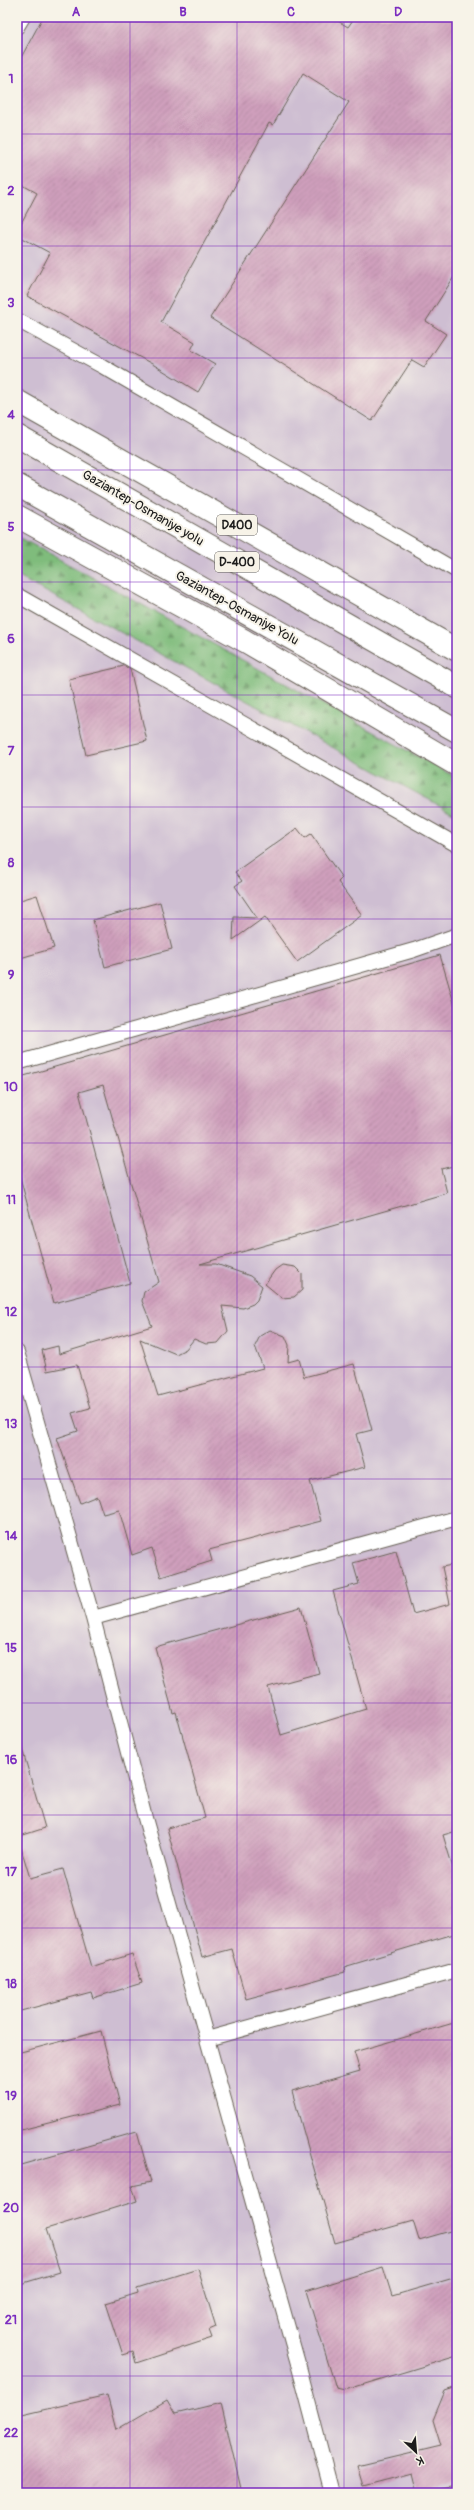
<svg xmlns="http://www.w3.org/2000/svg" width="474" height="2510" viewBox="0 0 474 2510" font-family="Pangolin,sans-serif">
  <style>
    .industrial { fill: #cebed2 }
    .forest { fill: url(#forest-firs); stroke: #4e6c4c }
    .building { fill: url(#building-hatch) }
    .lines { fill: none; stroke-linecap: round; stroke-linejoin: round }
    .minor-casing { stroke: #676055; stroke-width: 16 }
    .trunk-casing { stroke: #676055; stroke-width: 24 }
    .minor { stroke: #fff; stroke-width: 14 }
    .trunk { stroke: #fff; stroke-width: 22 }
    .grid { fill: none; stroke: #7b2cbf; stroke-width: 1; stroke-opacity: 0.55 }
    .labels { text-anchor: middle; dominant-baseline: central; stroke-width: 4; stroke-linejoin: round; paint-order: stroke }
    .shield { fill: #f7f3e8; stroke: #5e5c59; stroke-width: 1 }
    .shield-label { font-size: 12px; font-weight: bold; fill: #1c1c1c }
    .street-label { font-size: 13px; fill: #1c1c1c; stroke: #f7f3e8 }
    .neatline { fill: none; stroke: #7b2cbf; stroke-width: 1.5 }
    .grid-label { font-size: 13px; text-anchor: middle; font-weight: bold; fill: #7b2cbf }
  </style>
  <defs>
    <pattern id="forest-firs" width="22" height="20" patternUnits="userSpaceOnUse"><rect width="22" height="20" fill="#7fbc7b"/><path d="M5 1l3.5 6h-7zM16 11l3.5 6h-7z" fill="#679864"/></pattern>
    <pattern id="building-hatch" width="6" height="6" patternUnits="userSpaceOnUse"><rect width="6" height="6" fill="#cf9fbc"/><path d="M-1 1l2-2M0 6l6-6M5 7l2-2" fill="none" stroke="#b188a1"/></pattern>
  </defs>
  <rect width="100%" height="100%" fill="#f7f3e8"/>
  <filter id="ink" filterUnits="userSpaceOnUse"><feTurbulence type="fractalNoise" baseFrequency=".025" numOctaves="2"/><feDisplacementMap in="SourceGraphic" scale="8" xChannelSelector="R" yChannelSelector="G"/><feConvolveMatrix kernelMatrix="1 2 1 2 8 2 1 2 1" color-interpolation-filters="sRGB"/></filter>
  <filter id="wash" filterUnits="userSpaceOnUse"><feTurbulence type="fractalNoise" baseFrequency=".012" numOctaves="4" result="noise"/><feDisplacementMap in="SourceGraphic" scale="16" xChannelSelector="R" yChannelSelector="G"/><feGaussianBlur stdDeviation="0.9" result="paint"/><feColorMatrix in="noise" values="0 0 0 0 0 0 0 0 0 0 0 0 0 0 0 0 0 1.4 0 .05"/><feComposite in="paint" operator="in"/></filter>
  <g filter="url(#wash)">
    <rect width="100%" height="100%" fill="#f3ddbf"/>
    <!-- industrial -->
    <path class="industrial" d="M17,17h440v2476h-440z"/>
    <!-- forest -->
    <path class="forest" d="M17,536l440,242v37l-440,-239z"/>
    <g id="blocks">
      <!-- building -->
      <path class="building" d="M43,17h288l17,10 7,-10h102v255l-31,49 20,13 -22,33 -12,-7 -40,61 -162,-103 139,-216 -46,-29 -30,52 -4,-2 -108,199 34,20 -4,8 24,14 -17,28 -44,-27 -127,-69 23,-43 -33,-18v-4l20,-38 -20,-11v-117z
        M124,666l6,3 17,72 -61,14 -17,-76z
        M297,828l8,10 6,-4 31,44 -4,4 24,33 -65,47 -32,-45 -32,23 1,-23 23,1 -22,-32 7,-5 -7,-9z
        M37,895l17,53 -37,11v-58z
        M160,902l12,47 -67,18 -12,-47z
        M440,955l17,58v152l-16,4 6,24 -247,71h16l34,12 12,10 -5,14 -4,4 -10,4 -21,-2 6,25 -10,12 -12,1 -12,-5 -8,10 -10,5 -36,-15 18,57 105,-28 -8,-22 5,-10 10,-6 15,6 4,9 -1,17 11,-3 5,18 50,-13 18,66 -16,4 9,33 -55,14 11,40 -112,29 3,11 -51,16 -9,-29 -20,7 -13,-45 -16,4 -6,-18 -17,7 -23,-65 21,-7 -6,-18 18,-5 -13,-43 -30,6 -5,-21 16,-4 1,8 93,-28 -10,-25 2,-9 15,-10 -56,-197 -24,7 51,191 -76,20 -37,-137v-88z
        M282,1265l13,2 7,7v16l-8,7 -12,1 -17,-14 10,-14z
        M396,1551l17,63 37,-10 -8,-37 15,-3v267l-14,4 14,46v52l-113,34 1,5 -99,27 -14,-50 -30,8 -35,-129 38,-10 -29,-106 -3,1 -18,-66 146,-40 18,66 -51,14 13,48 85,-26 -33,-118 26,-7 -6,-21z
        M17,1745h4l24,83 -28,9z
        M21,1848l9,30 33,-9 28,98 41,-13 10,29 -49,15 -2,-6 -74,20v-163z
        M457,2022v207l-38,11 -6,-19 -78,22 -43,-152 68,-20 -6,-19z
        M101,2031l19,74 -103,26v-78z
        M137,2132l14,50 -19,4 5,15 -91,28 14,43 -43,13v-119z
        M383,2267l9,29 65,-19v79l-112,34 -9,-2 -30,-97z
        M198,2269l18,58 -7,3 3,8 -76,25 -3,-11 -10,3 -17,-52 32,-10 -1,-5z
        M457,2387v98l-39,8 -5,-20 -50,13 -6,-20 84,-20 -8,-26 12,-29z
        M107,2395l9,35 51,-30 8,14 46,-11 21,90h-225v-77z"/>
    </g>
  </g>
  <g filter="url(#ink)">
    <use href="#blocks" fill-opacity="0" stroke="#676055" stroke-width="1"/>
    <g class="lines">
      <defs>
        <path id="minor" d="M17,27l6,-10
          M17,320l85,46 355,205
          M17,595l440,250
          M17,1063l397,-113 43,-15
          M17,1352l76,266 52,200 154,549 33,126
          M93,1618l364,-100
          M207,2039l250,-69"/>
        <path id="trunk" d="M17,401l440,249
          M17,436l440,251
          M17,485l440,246
          M17,516l228,125 212,124"/>
      </defs>
      <!-- minor casing -->
      <use href="#minor" class="minor-casing"/>
      <!-- trunk casing -->
      <use href="#trunk" class="trunk-casing"/>
      <!-- minor -->
      <use href="#minor" class="minor"/>
      <!-- trunk -->
      <use href="#trunk" class="trunk"/>
    </g>
  </g>
  <!-- grid -->
  <path class="grid" d="M130,17v2476M237,17v2476M344,17v2476M17,134h440M17,246h440M17,358h440M17,470h440M17,582h440M17,695h440M17,807h440M17,919h440M17,1031h440M17,1143h440M17,1255h440M17,1367h440M17,1479h440M17,1591h440M17,1703h440M17,1815h440M17,1928h440M17,2040h440M17,2152h440M17,2264h440M17,2376h440"/>
  <g class="labels">
    <!-- shield labels -->
    <g class="shield">
      <rect x="217" y="515" width="40" height="20" rx="3"/>
      <rect x="215" y="552" width="44" height="20" rx="3"/>
    </g>
    <g class="shield-label">
      <text x="237" y="525">D400</text>
      <text x="237" y="562">D-400</text>
    </g>
    <!-- street labels -->
    <g class="street-label">
      <text transform="translate(143 508) rotate(30)">Gaziantep-Osmaniye yolu</text>
      <text transform="translate(237 608) rotate(29)">Gaziantep-Osmaniye Yolu</text>
    </g>
  </g>
  <!-- margin -->
  <rect width="474" height="2510" fill="none" stroke="#f7f3e8" stroke-width="44"/>
  <!-- north arrow -->
  <g transform="translate(416 2452) rotate(154)" stroke="#f7f3e8" stroke-width="3" paint-order="stroke">
  <path d="M0-3L7 15L0 10L-7 15Z" fill="#1c1c1c"/>
  <text y="-6" font-size="11" font-weight="bold" text-anchor="middle" fill="#1c1c1c">K</text>
  </g>
  <rect x="22" y="22" width="430" height="2466" class="neatline"/>
  <g class="grid-label">
    <text x="76" y="16">A</text>
    <text x="183" y="16">B</text>
    <text x="291" y="16">C</text>
    <text x="398" y="16">D</text>
    <text x="11" y="83">1</text>
    <text x="11" y="195">2</text>
    <text x="11" y="307">3</text>
    <text x="11" y="419">4</text>
    <text x="11" y="531">5</text>
    <text x="11" y="643">6</text>
    <text x="11" y="755">7</text>
    <text x="11" y="867">8</text>
    <text x="11" y="979">9</text>
    <text x="11" y="1091">10</text>
    <text x="11" y="1204">11</text>
    <text x="11" y="1316">12</text>
    <text x="11" y="1428">13</text>
    <text x="11" y="1540">14</text>
    <text x="11" y="1652">15</text>
    <text x="11" y="1764">16</text>
    <text x="11" y="1876">17</text>
    <text x="11" y="1988">18</text>
    <text x="11" y="2100">19</text>
    <text x="11" y="2212">20</text>
    <text x="11" y="2324">21</text>
    <text x="11" y="2437">22</text>
  </g>
</svg>
